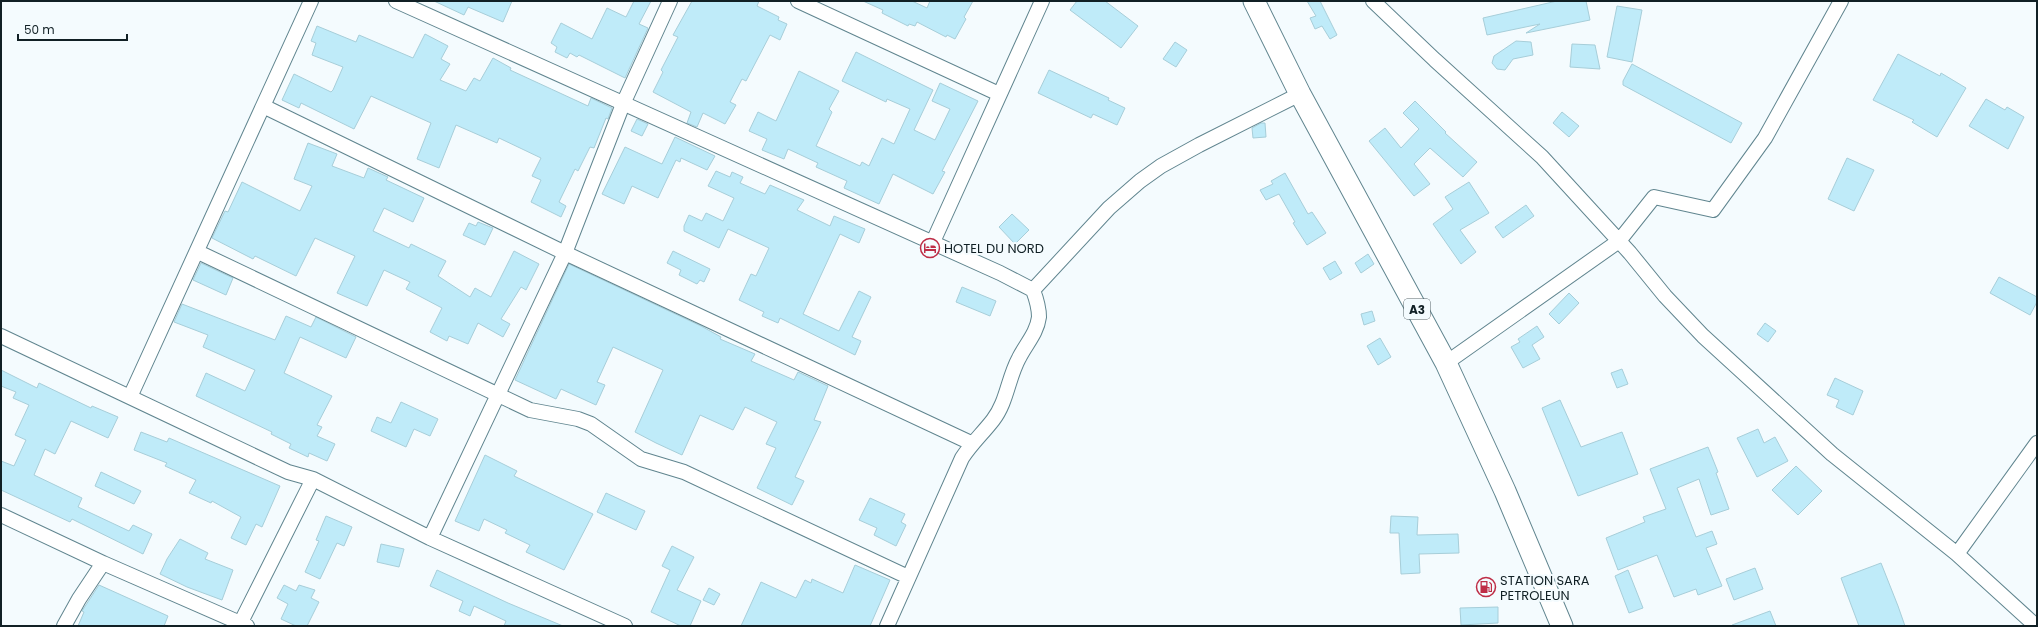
<svg xmlns="http://www.w3.org/2000/svg" width="2038" height="627" viewBox="0 0 2038 627" font-family="Poppins,sans-serif">
  <style>
    .building { fill: #bfebf9; stroke: #a7ced9 }
    .lines { fill: none; stroke-linecap: round; stroke-linejoin: round }
    .minor-casing { stroke: #60858f; stroke-width: 16 }
    .highway-casing { stroke: #60858f; stroke-width: 23 }
    .minor { stroke: #fff; stroke-width: 14 }
    .highway { stroke: #fff; stroke-width: 21 }
    .labels { text-anchor: middle; dominant-baseline: central; stroke-width: 4; stroke-linejoin: round; paint-order: stroke }
    .shield { fill: #f4fbfe; stroke: #556266; stroke-width: 1 }
    .shield-label { font-size: 12px; font-weight: bold; fill: #112025 }
    .poi-label { font-size: 13px; fill: #112025; stroke: #f4fbfe; text-anchor: start }
  </style>
  <rect width="100%" height="100%" fill="#f4fbfe"/>
  <!-- building -->
  <path class="building" d="M434,1h78l-9,21 -35,-15 -4,8z
    M634,1h17l-12,23 9,4 -23,50 -46,-23 -2,2 -7,-4 -3,5 -12,-6 2,-5 -6,-4 10,-20 31,16 15,-31 19,9z
    M692,1h67l-2,5 22,11 -1,3 9,4 -7,16 -10,-5 -24,46 -4,-2 -12,23 6,3 -11,19 -22,-11 -6,14 -10,-4 4,-11 -38,-20 10,-20 -2,-2 17,-33 -5,-2z
    M863,1h49l15,7 3,-7h43l-9,16 2,2 -11,20 -8,-4 -1,2 -29,-15 -2,4 -6,-2 -1,2 -26,-13 1,-3z
    M1077,1h28l33,25 -17,22 -51,-38z
    M1307,1h13l17,34 -7,4 -8,-13 -7,3 -5,-11 6,-2z
    M1557,1h29l4,19 -64,13 14,-9 -53,11 -4,-17z
    M1617,6l25,4 -10,52 -25,-5z
    M317,26l39,16 3,-7 54,23 12,-24 23,12 -7,13 9,5 -10,16 26,11 8,-13 6,3 13,-23 18,10 -1,2 78,36 3,-8 21,10 -4,11 -2,-1 -12,30 -4,-1 -12,24 -3,-2 -16,33 7,4 -5,11 -30,-15 10,-22 -9,-4 9,-18 -42,-20 -2,5 -41,-18 -17,43 -22,-9 14,-36 -60,-27 -17,33 -53,-26 -2,5 -17,-8 12,-26 37,18 2,-2 10,-23 -31,-12 4,-12 -5,-2z
    M1516,41l15,1 2,13 -20,4 -8,11 -8,-1 -5,-6 2,-7z
    M1175,42l12,8 -11,17 -13,-8z
    M1572,44l23,1 5,24 -30,-2z
    M856,52l77,38 -19,40 21,10 15,-31 -18,-8 8,-18 38,18 -36,70 3,1 -12,22 -40,-20 -14,30 -35,-16 3,-7 -31,-14 2,-4 -30,-14 -4,10 -22,-9 5,-11 -18,-8 9,-19 18,9 23,-50 40,20 -10,18 3,3 -16,34 44,20 2,-4 7,4 13,-28 12,6 16,-35 -23,-10 -1,3 -44,-21z
    M1898,54l42,22 1,-3 25,15 -29,49 -25,-15 2,-2 -41,-20z
    M1632,64l110,59 -11,20 -108,-58v-4z
    M1049,70l60,28 -1,2 17,8 -8,17 -24,-11 -2,4 -53,-25z
    M1986,99l19,11 2,-3 17,10 -16,32 -39,-23z
    M1415,101l31,31 -1,1 32,29 -14,15 -33,-29 -16,16 16,20 -16,12 -45,-55 16,-13 16,20 18,-19 -16,-16z
    M1562,112l17,14 -10,11 -16,-14z
    M637,119l11,5 -6,12 -11,-5z
    M1261,123h4l1,14 -13,1 -1,-10z
    M675,137l40,19 -8,14 -26,-12 -1,4 -4,-2 -18,38 -26,-12 -8,18 -22,-10 23,-47 37,17z
    M308,143l29,11 -5,12 32,12 4,-10 20,9 -2,3 38,18 -11,24 -29,-14 -11,23 36,17 2,-4 35,17 -8,15 32,21 5,-9 16,9 23,-46 25,13 -13,26 -5,-3 -20,32 9,5 -7,13 -25,-14 -10,21 -19,-8 -2,5 -17,-9 12,-24 -36,-19 4,-7 -26,-12 -17,36 -30,-13 18,-37 -40,-18 -19,38 -41,-20 -2,3 -41,-21 13,-27 3,1 14,-30 58,29 12,-25 -18,-7z
    M1847,158l27,12 -20,41 -26,-12z
    M716,171l14,6 2,-5 11,5 -3,6 25,11 5,-9 34,15 -7,10 33,16 4,-10 31,13 -6,14 -19,-9 -37,80 36,17 20,-40 12,6 -19,40 9,4 -6,14 -75,-37 -2,5 -16,-7 2,-4 -25,-12 12,-26 5,2 13,-28 -41,-19 -9,19 -35,-17v-5l5,-11 13,6 4,-8 17,8 11,-23 -26,-12z
    M1285,173l23,41 4,-2 14,21 -19,12 -14,-22 2,-1 -16,-28 -13,6 -6,-10 13,-6 -2,-3z
    M1469,182l20,31 -29,17 16,22 -15,12 -28,-40 20,-15 -8,-12z
    M1526,205l8,11 -31,22 -8,-11z
    M1012,214l17,16 -14,14 -16,-17z
    M478,222l15,6 -8,17 -22,-10 6,-12 7,3z
    M673,251l37,18 -6,13 -4,-2 -3,4 -18,-9 2,-5 -14,-7z
    M1368,254l6,10 -13,9 -6,-10z
    M1335,261l7,12 -12,7 -7,-12z
    M201,263l32,15 -7,17 -33,-15z
    M569,264l132,62 20,11 -1,2 35,15 -4,7 43,19 4,-8 30,14 -14,34 7,2 -26,55 9,4 -12,24 -35,-17 19,-40 -10,-4 11,-22 -32,-15 -12,23 -33,-15 -18,40 -26,-12 -21,-11 28,-62 -50,-23 -16,35 8,3 -9,20 -35,-16 -5,10 -41,-19z
    M1999,277l38,20v5l-7,13 -40,-22z
    M962,287l34,14 -6,15 -34,-14z
    M1569,293l10,10 -20,21 -10,-10z
    M182,304l93,36 11,-24 25,11 5,-10 40,20 -10,21 -46,-21 -16,36 48,23 -15,29 5,2 -5,9 18,8 -8,17 -18,-8 -1,4 -19,-9 2,-4 -20,-10 1,-2 -76,-36 10,-23 39,18 10,-21 -52,-23 5,-12 -34,-13z
    M1372,311l3,10 -11,4 -3,-11z
    M1765,323l11,8 -8,11 -11,-8z
    M1537,326l7,11 -12,8 8,14 -17,9 -12,-21 9,-5 -2,-3z
    M1380,338l11,19 -13,8 -11,-19z
    M1622,369l6,15 -11,4 -6,-15z
    M1,370l36,18 2,-5 52,25 1,-2 26,11 -10,21 -37,-17 -16,33 -10,-5 -11,26 48,23 -4,9 51,24 4,-6 19,9 -9,20 -71,-35 -2,3 -69,-32v-29l13,5 12,-26 -11,-5 14,-30 -16,-7 3,-6 -15,-6z
    M1835,378l28,13 -10,24 -17,-8 3,-7 -12,-5z
    M1560,400l21,47 41,-15 16,42 -60,22 -36,-88z
    M401,402l37,17 -8,17 -16,-7 -8,18 -35,-16 6,-14 14,6z
    M1758,429l6,14 11,-6 13,24 -31,16 -20,-39z
    M141,432l26,10 2,-4 111,48 -18,41 -6,-3 -10,21 -15,-7 10,-21 -29,-16 -1,2 -22,-10 7,-13 -31,-14 2,-3 -33,-13z
    M1708,447l10,25 -2,1 13,36 -18,6 -12,-36 -22,9 19,49 16,-6 5,13 -11,4 16,38 -24,9 -2,-6 -22,8 -17,-42 -39,15 -12,-32 39,-16 -2,-5 23,-8 -16,-40z
    M485,455l32,16 -3,5 79,38 -29,56 -38,-18 4,-7 -25,-12 2,-3 -23,-11 -5,12 -24,-10z
    M1796,466l26,25 -24,24 -26,-25z
    M101,472l40,19 -7,13 -39,-18z
    M606,493l39,18 -9,19 -39,-18z
    M870,498l35,16 -4,8 5,3 -10,21 -22,-11 3,-7 -18,-8z
    M326,516l26,11 -8,19 -7,-3 -17,36 -15,-7 14,-31 -3,-1z
    M1391,516l27,1 -1,18 41,-1 1,19 -40,1 1,19 -19,1 -2,-41h-9z
    M180,539l28,14 -3,6 28,11 -11,30 -35,-13 -27,-13 7,-15z
    M381,544l23,5 -5,18 -22,-5z
    M672,546l22,11 -17,33 24,11 -11,25h-9l-30,-14 19,-42 -8,-4z
    M1881,563l17,43 7,20h-46l-18,-48z
    M855,565l35,15 -20,46h-129l20,-44 35,16 9,-18 6,3 1,-4 31,14z
    M1755,568l8,21 -29,11 -8,-21z
    M437,570l71,33 55,23h-59l2,-5 -32,-15 -4,10 -11,-5 4,-10 -33,-15z
    M1628,570l15,38 -14,5 -14,-37z
    M99,585l69,31 -4,10h-86l6,-14 -2,-1z
    M284,585l12,6 3,-6 16,5 -4,8 8,4 -12,24h-11l-15,-7 7,-15 -11,-6z
    M709,588l11,6 -6,11 -11,-5z
    M1498,607v16l-37,2 -1,-17z
    M1770,611l6,15h-44v-1z"/>
  <g class="lines">
    <defs>
      <path id="minor" d="M396,1l604,272 33,17c3,8 6,18 6,27 -2,16 -13,27 -20,41 -11,20 -12,44 -26,62 -10,13 -22,24 -31,38l-75,168
        M798,1l201,93
        M1373,1l62,59 107,97 88,96 35,43 38,40 129,118 125,100 79,72
        M263,106l302,147 406,190
        M932,244l110,-243
        M198,252l332,158 48,9 13,5 50,35 43,13 224,105
        M1033,290l76,-82 31,-27 21,-15 38,-21 101,-51
        M1,336l287,136 25,7 117,59 195,88
        M1446,363l173,-122 35,-44 59,13 52,-72 76,-137
        M130,397l181,-396
        M1,515l102,48 -24,36 -15,27
        M430,538l135,-285 58,-149 47,-103
        M1957,554l80,-111
        M103,563l144,63
        M239,626l74,-147"/>
      <path id="highway" d="M1254,1l46,93 146,269 59,128 57,135"/>
    </defs>
    <!-- minor casing -->
    <use href="#minor" class="minor-casing"/>
    <!-- highway casing -->
    <use href="#highway" class="highway-casing"/>
    <!-- minor -->
    <use href="#minor" class="minor"/>
    <!-- highway -->
    <use href="#highway" class="highway"/>
  </g>
  <!-- icons -->
  <defs>
    <symbol id="hotel-ring" viewBox="-11 -11 22 22"><circle r="9.5" fill="#f4fbfe" stroke="#be2d46" stroke-width="1.5"/><path d="M-6-4.5h1.5V1H6V5H4.5V3h-9V5H-6ZM-4 0a1.8 1.8 0 1 1 3.6 0ZM.5 0V-2.5h3Q6-2.5 6 0Z" fill="#be2d46"/></symbol>
    <symbol id="fuel-ring" viewBox="-11 -11 22 22"><circle r="9.5" fill="#f4fbfe" stroke="#be2d46" stroke-width="1.5"/><path d="M-5.5-6h7V0h2V4h1.3V-2.5L3-4.5l.8-.8L6-3V5H2.5V1h-1V6h-7ZM-4.2-4.7v3.2H.2V-4.7Z" fill="#be2d46"/></symbol>
  </defs>
  <g fill-rule="evenodd">
    <use href="#hotel-ring" x="919" y="237" width="22" height="22"/>
    <use href="#fuel-ring" x="1475" y="576" width="22" height="22"/>
  </g>
  <g class="labels">
    <!-- shield labels -->
    <rect class="shield" x="1404" y="299" width="26" height="20" rx="3"/>
    <g class="shield-label">
      <text x="1417" y="309">A3</text>
    </g>
    <!-- poi labels -->
    <g class="poi-label">
      <text x="944" y="248">HOTEL DU NORD</text>
      <text x="1500" y="580">STATION SARA<tspan x="1500" dy="15">PETROLEUN</tspan></text>
    </g>
  </g>
  <!-- border -->
  <rect width="2038" height="627" fill="none" stroke="#112025" stroke-width="4"/>
  <!-- scale -->
  <path d="M18 34v6h109v-6" fill="none" stroke="#112025" stroke-width="2"/>
  <text x="24" y="34" font-size="12" fill="#112025" stroke="#f4fbfe" stroke-width="3" paint-order="stroke">50 m</text>
</svg>
